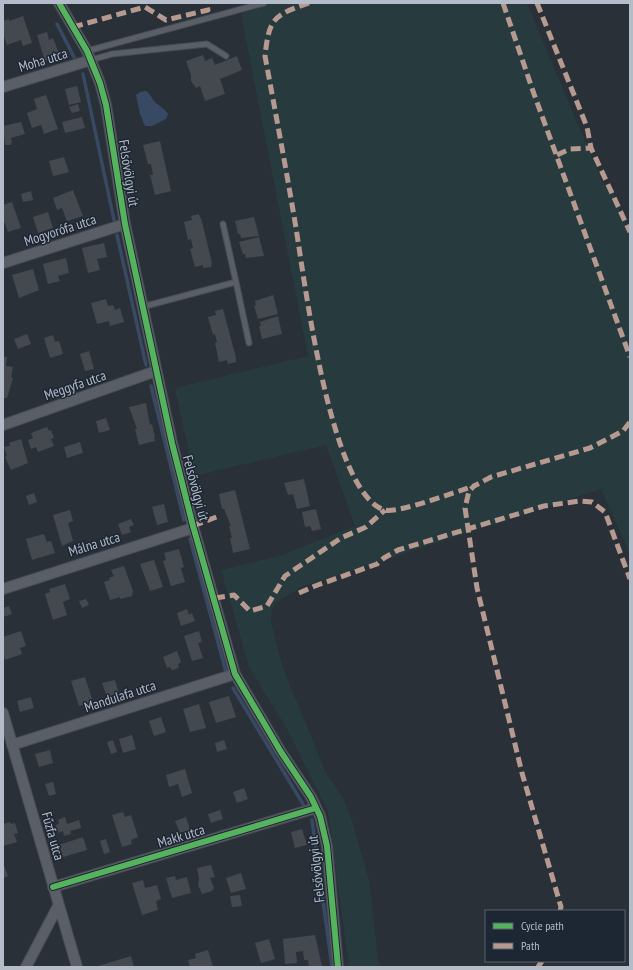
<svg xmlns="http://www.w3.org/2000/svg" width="633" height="970" viewBox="0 0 633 970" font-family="'PT Sans Narrow',sans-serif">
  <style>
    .green { fill: #273a3e }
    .water { fill: #384963 }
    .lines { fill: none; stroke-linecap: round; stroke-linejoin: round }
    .stream { stroke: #384963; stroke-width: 3.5 }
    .building { fill: #444950 }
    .service-casing { stroke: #484c53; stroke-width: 7 }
    .minor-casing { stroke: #484c53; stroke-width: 12 }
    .service { stroke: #5a5e66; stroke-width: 5 }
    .minor { stroke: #5a5e66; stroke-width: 10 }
    .quiet { stroke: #b69a8f; stroke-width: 5; stroke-dasharray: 10 5; stroke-linecap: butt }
    .cycleway-casing { stroke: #1d2633; stroke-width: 8 }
    .cycleway { stroke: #56b35d; stroke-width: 6 }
    .labels { text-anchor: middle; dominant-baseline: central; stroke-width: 3; stroke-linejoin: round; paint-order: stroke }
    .street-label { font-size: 14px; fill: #b4bcc9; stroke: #1d2633 }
  </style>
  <rect width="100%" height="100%" fill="#2a3038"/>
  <!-- green -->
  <path class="green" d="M274,3h253l76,181 10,9 17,43v318l-29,-65 -297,97 -29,17 -4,9v10l12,46 43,105 18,26 7,19 18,62 10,87h-30l-21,-156 -41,-82 -38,-62 -28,-97 58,-14 76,-30 -29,-81 -132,31 -19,-88 133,-32 -67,-342z"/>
  <!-- water -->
  <path class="water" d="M146,91c5,3 6,9 10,12 5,4 8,5 12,11l-2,5 -14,7h-7l-5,-12 -4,-19 4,-3z"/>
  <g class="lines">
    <!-- stream -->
    <path class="stream" d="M57,24l17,33
      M83,74l31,146
      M117,235l29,130
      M151,386l33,134
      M190,539l36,133
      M233,688l70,116
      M312,820l20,147"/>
  </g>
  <!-- building -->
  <path class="building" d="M23,16l9,27 -9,3 -2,-6 -14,5 -4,-11v-13l6,-2v2z
    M47,32l2,8 4,-2 7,18 -15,5 -8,-26z
    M203,55l2,6 7,-3 3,7 22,-9 5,14 -22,9 5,15 -20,7 -5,-15 -4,2 -5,-7v-6l-5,-14z
    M77,86l4,16 -12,3 -4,-16z
    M46,95l12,34 -14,5 -3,-9 -9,3 -5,-15 10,-4 -3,-10z
    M78,104l2,7 -8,2 -3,-6z
    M82,117l3,11 -20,5 -3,-11z
    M21,122l4,12 -14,4 1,4 -1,3h-6l-2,-19z
    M160,141l11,50 -16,4 -5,-20h3l-2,-11h-3l-5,-19z
    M64,157l5,15 -16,4 -4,-15z
    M73,190l10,26 -16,5 -5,-13 -5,2 -4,-12z
    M31,191l2,9 -10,2 -2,-8z
    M12,202l9,26 -13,4 -3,-9 -2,1v-19z
    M48,212l5,16 -15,5 -5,-16z
    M199,214l1,4h1l11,45 -1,4 -8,1v-3l-8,2 -5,-18 3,-1 -2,-9 -3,1 -4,-18 8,-2 -1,-4z
    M254,217l5,19 -18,2 -1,-4h-2l-3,-13z
    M259,237l5,19 -18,2 -1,-4h-2l-4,-12z
    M104,243l3,14 -10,2 3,11 -12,3 -6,-25z
    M66,258l3,15 -11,3 2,5 -12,3 -5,-20z
    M33,269l6,21 -20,8 -7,-23z
    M273,295l5,19 -20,5 -4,-13 2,-1 -1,-4z
    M106,299l2,7 5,-1 2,5 5,-2 4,14 -14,4 -1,-5 -12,3 -6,-21z
    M223,309l13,49v4l-8,2 -1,-4 -8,2 -4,-19 2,-1 -2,-8 -2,1 -5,-18 8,-2 -1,-4z
    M278,316l4,18 -20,5 -3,-13h2l-1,-4z
    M27,334l4,10 -13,5 -4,-10z
    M53,335l2,7 4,-1 4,13 -13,4 -6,-20z
    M89,351l5,18 -9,2 -5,-17z
    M3,357h4l-1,9 7,1 -2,10 2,1 -6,20h-4z
    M146,403l4,22 2,-1 3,13h-1l1,4 -16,4 -4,-16h2l-8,-22z
    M106,418l4,12 -11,3 -3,-12z
    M47,427l2,4 2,-1 3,8 -3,1 3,7 -16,6 -2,-5 -5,2 -3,-9 5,-2 -2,-5z
    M21,439l7,24 -17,7 -6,-13 2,-1 -3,-9 6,-1 -1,-3z
    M80,442l3,11 -16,5 -3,-11z
    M304,479l6,27 -13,3 -4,-15 -5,1 -4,-12z
    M235,490l15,59 -17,4 -3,-15h2l-3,-12h2l-7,-17h-2l-3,-15z
    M34,493l3,9 -8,3 -3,-9z
    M164,504l4,18 -11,3 -5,-18z
    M316,509l5,20 -9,2 -2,-5 -5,1 -3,-15z
    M70,510l3,11 -5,2 5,18 -11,5 -9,-31z
    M131,519l3,6 -5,2 2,5 -9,3 -4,-11z
    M44,534l3,8 4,-1 4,12 -23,7 -6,-21z
    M179,549l5,18 -3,1 4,14 -14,4 -8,-25 3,-1 -2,-7z
    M154,560l9,27 -13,4 -10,-27z
    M124,566l9,25 -1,5 -12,3v-2l-10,3 -6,-18 6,-2 -1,-2 5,-2 -3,-6z
    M65,584l5,15 -7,3 4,13 -14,5 -8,-26 5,-2 -1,-3z
    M86,599l3,6 -7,3 -3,-7z
    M9,606l3,8 -9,3v-9z
    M187,609l2,6 3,-2 3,8 -14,5 -4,-13z
    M21,631l5,15 -6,2 2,6 -17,6 -2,-8v-15z
    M199,631l3,11 -4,1 5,15 -11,3 -8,-25z
    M177,651l4,11 -3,2 1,4 -7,2 -2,-3 -3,1 -4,-11z
    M85,677l8,25 -14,4 -8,-25z
    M115,680l4,14 -12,3 -5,-14z
    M229,696l7,21 -20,6 -7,-21z
    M31,697l3,11 -14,4 -3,-11z
    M199,704l7,24 -16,4 -7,-23z
    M161,717l5,15 -12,4 -5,-15z
    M132,735l4,14 -13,4 -4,-14z
    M113,740l4,12 -6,2 -4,-12z
    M224,740l3,9 -10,3 -2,-9z
    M50,750l3,13 -14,4 -4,-13z
    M185,769l7,24 -10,4 -4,-13 -9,3 -3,-12z
    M53,782l3,12 -7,2 -4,-12z
    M244,788l4,11 -11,4 -4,-11z
    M220,810l3,9 -12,4 -3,-9z
    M123,812l2,5 6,-2 7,22 -7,3 1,4 -10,3 -10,-32z
    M65,817l2,7 12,-4 2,8 -11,3 1,3 -7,2 -1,-5 -5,2 -2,-8 3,-1 -1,-4z
    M186,817l4,13 -10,3 -5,-12z
    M10,822l1,2 4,-1 3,10 -4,1 3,8 -14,4v-22z
    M302,829l5,16 -12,3 -4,-16z
    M83,837l4,13 -24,7 -4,-12z
    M106,839l4,13 -6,2 -4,-13z
    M3,862l5,14 -5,2z
    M211,865l4,12 -5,1 4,10 -2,3 -10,3 -4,-9 1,-7 -2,-10z
    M241,873l5,16 -15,4 -5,-15z
    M175,876l1,4 11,-3 4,16 -19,5 -6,-20z
    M143,880l2,8 12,-3 4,14 -5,2 2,9 -16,5 -10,-32z
    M240,895l2,11 -10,1 -2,-11z
    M315,935l7,31 -13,1 -1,-7h-4l-1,-9 -7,1 1,11 -12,1 -2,-25z
    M269,939l6,20 -14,4 -6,-20z
    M208,950l5,17h-23l-2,-7 8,-2 -1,-4z
    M131,956l3,11h-36v-1z"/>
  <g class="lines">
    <defs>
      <path id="service" d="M87,51l177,-48
        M91,60l21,-6 95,-10 19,12
        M236,282l13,61
        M142,307l94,-25 -13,-58"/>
      <path id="minor" d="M59,3l28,48 13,32 6,22 19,119 47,219 21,83 42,148 46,78 30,45 9,19 7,30 11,121
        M3,87l88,-27
        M3,263l122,-39
        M3,425l153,-54
        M3,589l190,-61
        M3,713l74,254
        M12,745l223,-71
        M53,887l263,-79
        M26,967l32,-61"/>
    </defs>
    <!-- service casing -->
    <use href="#service" class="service-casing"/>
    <!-- minor casing -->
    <use href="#minor" class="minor-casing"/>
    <!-- service -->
    <use href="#service" class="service"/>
    <!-- minor -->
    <use href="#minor" class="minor"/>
    <!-- quiet -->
    <path class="quiet" d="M309,3c-35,12 -40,15 -44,53 10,54 20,107 29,160 10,56 34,274 90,294 13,4 74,-19 90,-24
      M503,3l31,91 96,263
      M537,3l50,124 4,21 39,84
      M73,27l72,-20 21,13 42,-10 -2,-7
      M557,155l13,-6 21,-1
      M193,526l26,-10
      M299,593l16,-7 62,-22 7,-6 14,-8 146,-44 36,-5 12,1 13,10 25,67
      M215,598l19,-3 16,16 17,-5 18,-30 56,-38 25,-11 19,-17
      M560,911l1,-4 -39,-134 -45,-185 -12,-80 4,-17 5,-5 17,-9 99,-29 33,-17 7,-9
      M538,967l4,-6"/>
    <defs>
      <path id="cycleway" d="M59,3l28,48 13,32 6,22 19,119 47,219 21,83 42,148 46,78 30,45 9,19 7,30 11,121
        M53,887l263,-79"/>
    </defs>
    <!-- cycleway casing -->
    <use href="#cycleway" class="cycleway-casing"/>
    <!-- cycleway -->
    <use href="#cycleway" class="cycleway"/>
  </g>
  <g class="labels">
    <!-- street labels -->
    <g class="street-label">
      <text transform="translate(43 60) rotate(-17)">Moha utca</text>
      <text transform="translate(129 173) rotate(81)">Felsővölgyi út</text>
      <text transform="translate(60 230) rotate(-18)">Mogyorófa utca</text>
      <text transform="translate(75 385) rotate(-19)">Meggyfa utca</text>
      <text transform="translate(196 488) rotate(75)">Felsővölgyi út</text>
      <text transform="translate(94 544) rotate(-17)">Málna utca</text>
      <text transform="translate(120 696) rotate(-18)">Mandulafa utca</text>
      <text transform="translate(53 836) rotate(74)">Fűzfa utca</text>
      <text transform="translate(181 836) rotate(-17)">Makk utca</text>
      <text transform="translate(316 869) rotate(-96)">Felsővölgyi út</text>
    </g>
  </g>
  <!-- border -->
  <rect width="633" height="970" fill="none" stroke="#b4bcc9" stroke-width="8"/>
  <!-- legend -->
  <rect x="485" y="910" width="140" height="52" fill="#1d2633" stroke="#59626f"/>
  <rect x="493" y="923" width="20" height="6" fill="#56b35d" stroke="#59626f"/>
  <text x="521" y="930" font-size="12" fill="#b4bcc9">Cycle path</text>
  <rect x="493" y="943" width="20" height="6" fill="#b69a8f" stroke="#59626f"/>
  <text x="521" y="950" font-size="12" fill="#b4bcc9">Path</text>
</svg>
